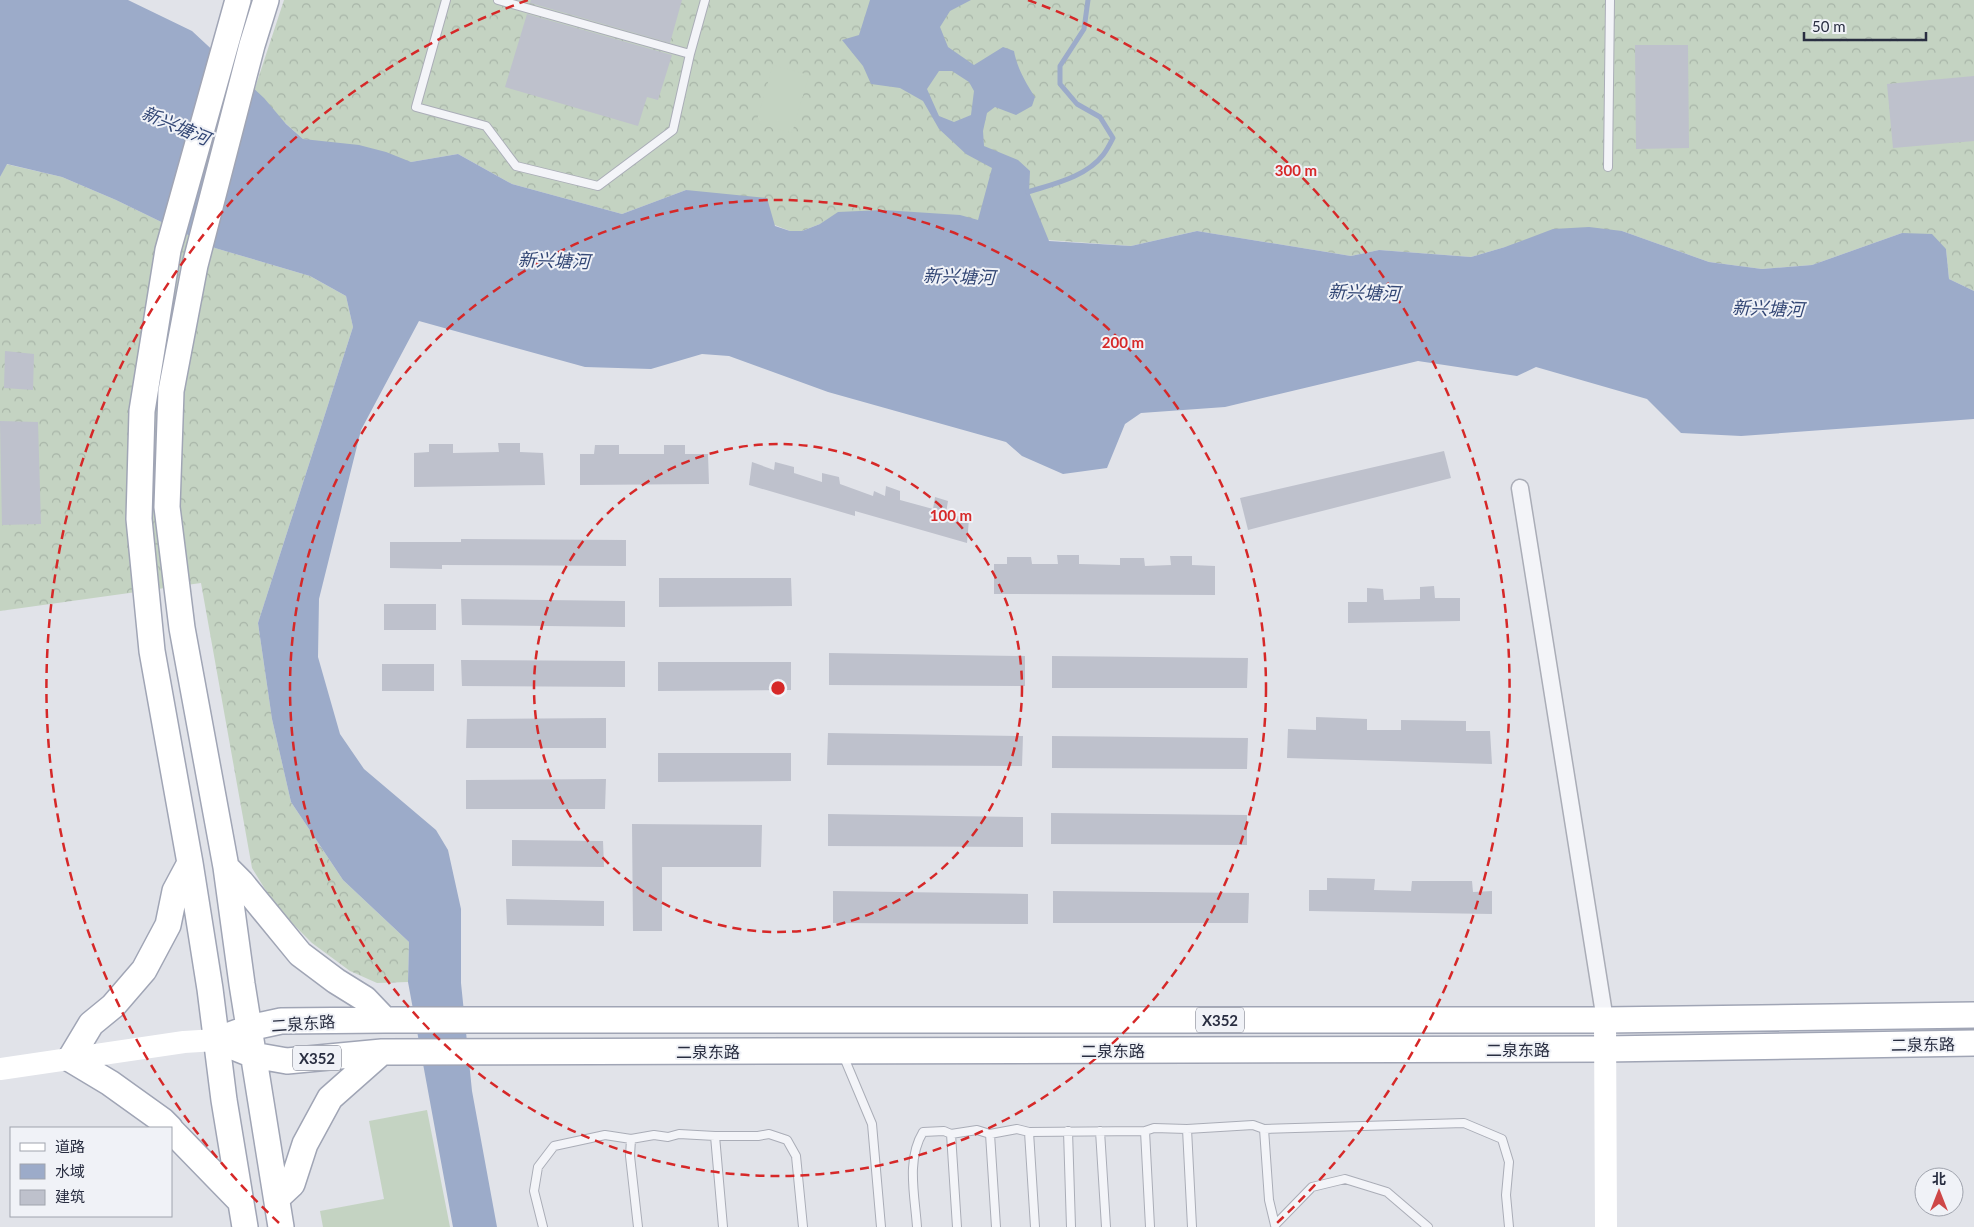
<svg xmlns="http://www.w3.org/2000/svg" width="1974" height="1227" viewBox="0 0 1974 1227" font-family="Lato,'Noto Sans SC',sans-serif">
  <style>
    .forest { fill: url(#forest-crowns) }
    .pitch { fill: #c4d3c2 }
    .water { fill: #9cabc9; fill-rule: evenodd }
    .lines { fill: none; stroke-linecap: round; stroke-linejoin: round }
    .stream { stroke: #9cabc9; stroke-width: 5 }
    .building { fill: #bec1cc }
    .lane-casing { stroke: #aaadb7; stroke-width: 10 }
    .street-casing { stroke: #aaadb7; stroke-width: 19 }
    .primary-casing { stroke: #a0a5b5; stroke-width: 28 }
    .lane { stroke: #f3f4f8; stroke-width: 8 }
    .street { stroke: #f3f4f8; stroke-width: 16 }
    .secondary { stroke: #fff; stroke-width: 22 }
    .primary { stroke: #fff; stroke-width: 25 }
    .ring { fill: none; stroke: #d62828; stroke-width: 2.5; stroke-dasharray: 9 6 }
    .labels { text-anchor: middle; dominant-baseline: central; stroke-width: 4; stroke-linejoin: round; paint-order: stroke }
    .shield { fill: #f0f2f7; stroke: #656978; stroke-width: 1 }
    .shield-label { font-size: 15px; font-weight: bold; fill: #292e41 }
    .street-label { font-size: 16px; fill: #292e41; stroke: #f0f2f7 }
    .water-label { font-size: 18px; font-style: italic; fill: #334775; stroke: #f0f2f7 }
    .centre { fill: #d62828; stroke: #f0f2f7; stroke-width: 2.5 }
    .ring-label { font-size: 15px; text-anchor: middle; font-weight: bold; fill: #d62828; stroke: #f0f2f7; stroke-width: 4; stroke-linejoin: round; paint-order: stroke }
  </style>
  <defs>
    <pattern id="forest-crowns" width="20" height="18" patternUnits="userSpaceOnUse" patternTransform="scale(1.25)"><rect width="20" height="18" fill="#c4d3c2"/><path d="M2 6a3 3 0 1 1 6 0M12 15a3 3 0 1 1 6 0" fill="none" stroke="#a8b5a8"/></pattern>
  </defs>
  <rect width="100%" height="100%" fill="#e1e3e9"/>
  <!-- forest -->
  <path class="forest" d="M284,0h1690v291l-25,-12 -3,-30 -44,-16 -90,32 -50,4 -53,-7 -87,-31 -117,16 -34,10 -92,-7 -28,6 -154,-25 -66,15 -311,-22 -18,7h-12l-104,-41 -64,24 -110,-30 -54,-30 -47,8 -108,-23 -50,-45z
    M6,164l56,13 54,23 99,48 95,28 36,20 7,31 -95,296 14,96 19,83 52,78 66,62 -1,40 -31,1 -27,-12 -38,-28 -36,-36 -24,-39 -51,-285 -201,28v-434z"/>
  <!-- pitch -->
  <path class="pitch" d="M773,65l36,10 -17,58 -36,-10z
    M427,1110l23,117h-127l-3,-16 64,-12 -15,-78z"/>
  <!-- water -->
  <path class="water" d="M0,0h128l64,31 72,67 22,26 17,15 56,6 27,7 25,10 47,-8 54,30 110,30 64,-24 81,8 8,28 15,5h12l18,-7 18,-12 45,-2 77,5 18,5 14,-52 -26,-14 -27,-25 -16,-28 -23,-13 -29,-4 -8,-18 -21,-26 17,-5 11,-35h101l-21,11 -10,16 8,20 26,18 29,-18 11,4c3,17 12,32 21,46l-3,9 -16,9 -21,-8 -8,6 -4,18 1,15 34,14 12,11 -1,21 20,49 82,5 66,-15 154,25 28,-6 92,7 34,-10 48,-18 36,-2 33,4 87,31 53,7 50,-4 90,-32 30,1 14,15 3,30 25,12v128l-233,17 -60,-3 -34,-34 -111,-32 -19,9 -99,-15 -193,46 -84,6 -16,11 -18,44 -44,6 -41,-18 -16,-14 -178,-50 -99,-36 -27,-2 -51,15 -66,-2 -166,-46 -58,109 -42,169 -1,58 22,77 24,35 72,61 12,20 13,59v74l11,108 25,136h-44l-45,-245 1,-40 -66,-62 -52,-78 -19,-83 -14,-96 95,-296 -7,-31 -36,-20 -95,-28 -99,-48 -54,-23 -55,-13 -7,13zM939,71h13l17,11 5,9 -3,24 -17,7 -15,-6 -12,-27z"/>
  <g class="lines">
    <!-- stream -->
    <path class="stream" d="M1028,192c25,-8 58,-15 75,-37 4,-5 7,-11 10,-17l-13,-21 -23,-13 -17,-20v-18l24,-37 4,-29"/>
  </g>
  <!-- building -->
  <path class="building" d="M531,0h151l-12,43 -140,-40z
    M527,14l145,41 -14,45 -11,-3 -9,29 -133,-39z
    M1635,45h53l1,103 -53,1z
    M1974,76v65l-81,7 -6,-64z
    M5,351l29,3 -1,36 -29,-2z
    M0,421l38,1 3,102 -39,1z
    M498,443h22v9l23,1 2,32 -131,2v-34l15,-1v-8h24v9l46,-1z
    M595,445h24v9h45v-9h21v9h23l1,30 -129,1v-31h14z
    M1444,451l7,27 -203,52 -8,-32z
    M752,462l22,8 1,-8 19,5v6l28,9v-9l17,4 1,7 33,12 1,-5 11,5 1,-10 14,5v9l33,9 2,-12 13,4 -2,12 23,6 -2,24 -112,-32v5l-106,-31z
    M461,539l165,1v26l-184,-1v4l-52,-1v-26h71z
    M1057,555h22v9l41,1v-7h24l1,8 26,-1 -1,-9h22v9l23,1v29l-221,-1v-30h13v-7h24l1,7h26z
    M659,578h132l1,28 -133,1z
    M1434,586l1,12h25v23l-112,2v-21h19v-14l16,1 1,11 36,-1v-12z
    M461,599l164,2v26l-163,-2z
    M384,604h52v26h-52z
    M829,653l196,3v30l-196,-1z
    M1052,656l196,2 -1,30h-195z
    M461,660l164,1v26l-163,-1z
    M658,662h133v28l-133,1z
    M382,664h52v27h-52z
    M1316,717l51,2v11h34v-10l65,1v10h24l2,33 -205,-6 1,-29 28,1z
    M606,718v30h-140l1,-29z
    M828,733l195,3 -1,30 -195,-1z
    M1052,736l196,2 -1,31 -195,-1z
    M658,753h133v28l-133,1z
    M606,779l-1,30h-139v-29z
    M1051,813l196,2v30l-196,-1z
    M828,814l195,3v30l-195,-1z
    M632,824l130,1 -1,42h-99v64h-29z
    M512,840l91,1 1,26 -92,-1z
    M1327,878l48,1 -1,11 37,1 1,-10h60l1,11 19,-1v23l-183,-3v-21h18z
    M833,891l195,3v30l-195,-1z
    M1053,891l196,2 -1,30h-195z
    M506,899l98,2v25l-97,-1z"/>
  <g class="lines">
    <defs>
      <path id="lane" d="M446,0l-30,107 70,19 30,40 82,20 75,-56 17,-76 15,-54
        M498,0l192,54
        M1608,167l2,-167
        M843,1055l29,69 9,103
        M1187,1129l5,98
        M1264,1129l5,71 6,25 37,-38 33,-8 42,13 41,35
        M1068,1131l3,96
        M1100,1131l6,96
        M1145,1131l5,96
        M1029,1132l6,95
        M951,1134l6,93
        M990,1134l6,93
        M715,1136l8,91
        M631,1139l-1,17 8,71
        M543,1227l-9,-36 4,-24 16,-21 51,-11 26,4 23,-4 14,2 11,-3 36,2h43l11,-2 18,6 9,16 7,71
        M917,1227c-2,-31 -11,-67 6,-95l21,-1 7,3 26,-4 13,4 27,-5 12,3 116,-1 9,-3 33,1 66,-4 11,4 200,-6 38,16 7,23 -3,33 3,32"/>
      <path id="street" d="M1520,488l85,532"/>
      <path id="primary" d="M238,0l-70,250 -26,161 -3,108 13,132 38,212 20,126 14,111 21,127
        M266,0l-14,45 -57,220 -24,126 -4,116 15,121 44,239 16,117 39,243
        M226,867l15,15 59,72 36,27 29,18 20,21
        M216,1040l37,15 34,6 95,-9 1222,-3 370,-6
        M216,1040l33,-12 32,-7 104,-1h1220l369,-5
        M170,1128l-7,-7 -53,-38 -40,-24 21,-35 22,-18 31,-36 24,-45 7,-34 15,-28
        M171,1130l70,72
        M277,1198l15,-14 13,-40 25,-46 52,-46"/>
    </defs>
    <!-- lane casing -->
    <use href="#lane" class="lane-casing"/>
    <!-- street casing -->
    <use href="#street" class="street-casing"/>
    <!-- primary casing -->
    <use href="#primary" class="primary-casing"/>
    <!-- lane -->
    <use href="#lane" class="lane"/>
    <!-- street -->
    <use href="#street" class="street"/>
    <!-- secondary -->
    <path class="secondary" d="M1605,1020l1,207
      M0,1069l184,-27 32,-2"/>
    <!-- primary -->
    <use href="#primary" class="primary"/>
  </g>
  <!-- distance rings -->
  <g class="ring">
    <circle cx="778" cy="688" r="244"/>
    <circle cx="778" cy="688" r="488"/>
    <path d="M279 1223A732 732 0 0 1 528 0M1028 0A732 732 0 0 1 1277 1223"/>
  </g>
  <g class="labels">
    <!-- shield labels -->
    <g class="shield">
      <rect x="1196" y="1007.5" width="48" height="25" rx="4"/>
      <rect x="293" y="1045.5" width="48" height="25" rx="4"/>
    </g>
    <g class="shield-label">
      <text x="1220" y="1020">X352</text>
      <text x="317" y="1058">X352</text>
    </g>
    <!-- street labels -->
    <g class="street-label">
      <text transform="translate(303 1023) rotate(-4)">二泉东路</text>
      <text transform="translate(1923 1044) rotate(-1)">二泉东路</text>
      <text x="1518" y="1049">二泉东路</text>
      <text x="1113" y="1050">二泉东路</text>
      <text x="708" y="1051">二泉东路</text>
    </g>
    <!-- water labels -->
    <g class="water-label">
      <text transform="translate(176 125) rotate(23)">新兴塘河</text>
      <text transform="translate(554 260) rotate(2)">新兴塘河</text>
      <text transform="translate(959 276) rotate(2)">新兴塘河</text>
      <text transform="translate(1364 292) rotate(2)">新兴塘河</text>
      <text transform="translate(1768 308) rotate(2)">新兴塘河</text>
    </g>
  </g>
  <circle cx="778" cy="688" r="8" class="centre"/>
  <g class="ring-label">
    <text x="1296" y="176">300 m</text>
    <text x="1123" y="348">200 m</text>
    <text x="951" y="521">100 m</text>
  </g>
  <!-- legend -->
  <rect x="10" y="1127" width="162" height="90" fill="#f0f2f7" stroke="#a0a4ae"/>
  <rect x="20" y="1143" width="25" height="8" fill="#ffffff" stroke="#a0a4ae"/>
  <text x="55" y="1152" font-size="15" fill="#292e41">道路</text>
  <rect x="20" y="1164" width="25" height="15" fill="#9cabc9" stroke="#a0a4ae"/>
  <text x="55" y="1177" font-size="15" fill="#292e41">水域</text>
  <rect x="20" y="1190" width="25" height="15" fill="#bec1cc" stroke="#a0a4ae"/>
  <text x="55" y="1202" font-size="15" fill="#292e41">建筑</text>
  <!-- north arrow -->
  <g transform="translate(1939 1192)"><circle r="24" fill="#f0f2f7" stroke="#a0a4ae"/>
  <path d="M0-4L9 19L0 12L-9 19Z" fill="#ce4747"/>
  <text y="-8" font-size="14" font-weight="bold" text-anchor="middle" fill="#292e41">北</text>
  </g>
  <!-- scale -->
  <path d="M1804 32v8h122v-8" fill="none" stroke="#292e41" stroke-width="2.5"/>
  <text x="1812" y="32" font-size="15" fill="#292e41" stroke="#f0f2f7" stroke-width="4" paint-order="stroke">50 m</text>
</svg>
